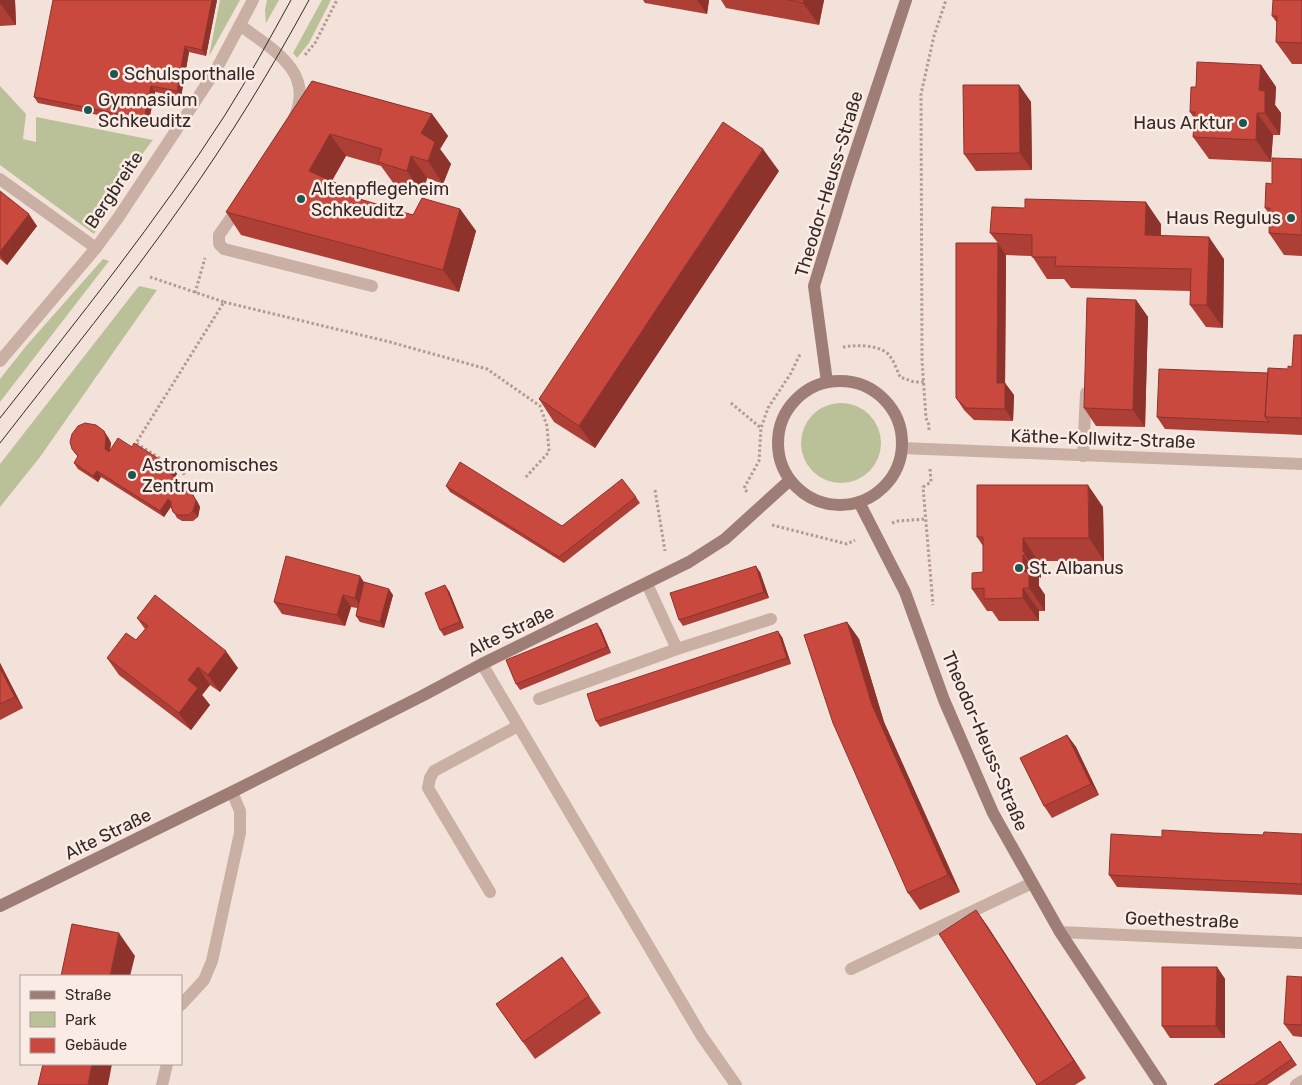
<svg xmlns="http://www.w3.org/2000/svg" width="1302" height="1085" viewBox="0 0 1302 1085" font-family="Rubik,sans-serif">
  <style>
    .green { fill: #bac198 }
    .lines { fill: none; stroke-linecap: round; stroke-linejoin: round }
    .path { stroke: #b6998f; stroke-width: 3; stroke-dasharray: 2.5 2.5; stroke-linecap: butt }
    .lane { stroke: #caafa4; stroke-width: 12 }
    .street { stroke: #caafa4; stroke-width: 12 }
    .secondary { stroke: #9e7d76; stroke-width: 12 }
    .tram { stroke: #352826; stroke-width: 1 }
    .wall { fill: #ad3f36 }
    .shaded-wall { fill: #8d332c }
    .building { fill: #c9493f; stroke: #8d332c }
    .poi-dot { fill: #1b5851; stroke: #faece5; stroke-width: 2 }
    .labels { text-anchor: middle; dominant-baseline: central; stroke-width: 5; stroke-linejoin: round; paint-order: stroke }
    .poi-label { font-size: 18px; fill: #352826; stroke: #faece5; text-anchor: start }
    .street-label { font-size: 18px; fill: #352826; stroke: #faece5 }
  </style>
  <rect width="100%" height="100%" fill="#f2e2d9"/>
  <!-- green -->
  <path class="green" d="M220,0h20l-31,56z
    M267,0h12l-13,23 -1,-13z
    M322,0h9l-22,43 -12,15 -4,-5z
    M0,86l26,28 -3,25 13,3v-25l117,23 -10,13 -49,81 -94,-69z
    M103,259l6,2 -109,141v-23l27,-34z
    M139,286l18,4 -117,167 -40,50v-43z
    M801 443a40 40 0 1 1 80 0a40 40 0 1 1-80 0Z"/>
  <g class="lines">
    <!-- path -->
    <path class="path" d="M305,55l10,-12 22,-43
      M150,277l74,25 -88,141 51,33
      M195,293l10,-35
      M224,302l166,40 97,27 53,37 7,20 2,26 -25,27
      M843,347c13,-2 36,-3 46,8 5,6 8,15 11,22l14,5h10
      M731,403l30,25
      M929,430v-5l-3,-7 -4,-58 -1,-266 13,-58 12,-36
      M930,469l1,13 -8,5 10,118
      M655,490l10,61
      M747,492l-3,-4 15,-27 2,-33 7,-20 23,-35 8,-17 3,-1
      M892,523l6,-2 28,-2
      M772,525l75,19 8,-4"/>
    <!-- lane -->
    <path class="lane" d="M240,25c31,24 76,46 54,93
      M0,179l96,69
      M240,205l-21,30v9l5,5 148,37
      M1083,456l3,-63
      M647,584l30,65 94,-30
      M482,664l219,371 35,50
      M539,699l138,-50
      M490,892l-62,-104 2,-10 4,-7 84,-45
      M851,969l181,-86
      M1296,1085l6,-4"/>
    <!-- street -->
    <path class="street" d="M0,361l96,-113 22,-30 98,-148 37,-70
      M902,448l400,16
      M1060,932l242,11
      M181,1005l23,-25 8,-19 28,-128v-22l-8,-19
      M162,1085l5,-21"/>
    <!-- secondary -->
    <path class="secondary" d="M778 443a62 62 0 1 1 124 0a62 62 0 1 1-124 0Z
      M827,382l-13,-96 33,-108 59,-178
      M859,502l46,90 39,108 49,113 67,119 101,153
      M0,906l232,-114 190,-96 60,-32 207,-102 36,-23 65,-59"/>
    <!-- tram -->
    <path class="tram" d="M0,418c78,-99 157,-197 225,-303 24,-38 45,-77 66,-115
      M0,443c62,-80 126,-158 184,-241 46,-65 87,-132 125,-202"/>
  </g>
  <!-- wall -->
  <path class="wall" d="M0,0h15l1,25 -16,1z
    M217,0l-11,56 -17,-4 -8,45 -26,-5 -7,33 -110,-22 -4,-6z
    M643,0h66l-2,14 -62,-11z
    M721,0h103l-5,25 -93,-17z
    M1302,0v64h-10l-16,-22 1,-19 -5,-7z
    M1261,65l15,22 -1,18 6,8 -1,22h-7l-2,27 -62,-3 -16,-22 1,-19 -4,-6 6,-25z
    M312,81l120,33 16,22 -8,13 11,15 -8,20 -16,-6 -4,16 -29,-10 -13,-18 -35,-10 -14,25 4,2 9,12 68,20 47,-6 16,22 -17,61 -218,-57 -15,-23z
    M1019,85l12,17 1,68 -56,1 -12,-17z
    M1302,159v97l-18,-1 -15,-22 1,-18 -5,-7 7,-24z
    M779,171l-184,277 -41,-26 -15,-23z
    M0,191l37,35 -30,39 -7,-6z
    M1161,224v11l63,24 -1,69 -17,-1 -16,-22v-14l-119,-3 -7,-9h-17l-15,-23 -26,-1 -1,128 9,12 -1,26 -39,-1 -10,-10 -8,-12 42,-155 -8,-10z
    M1136,300l12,17 -3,110 -49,-1 -12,-18z
    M1302,335v100l-137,-6 -8,-12 111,-44 20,-4 4,-2z
    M108,437l3,6 -1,8 22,-4 41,21 4,6 -2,3 9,9 -3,6 16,9 3,6 -2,10 -5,4h-11l-5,-3 -6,-11 -7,10 -63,-40 -3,5 -20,-13 -4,-6 4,-6 -6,-8z
    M446,486l116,40 74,-29 4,6 -76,60 -114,-71z
    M1103,507l1,54h-66l1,11 2,2v4l-2,-1v9l6,9v16h-6v10h-40l-7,-10h-5l-15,-22 11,-17v-26l-6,-9z
    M760,572l9,26 -86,28 -4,-6z
    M364,582l29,13 -9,33 -24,-6 -4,-6 1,-8 -6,-1 -6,19 -63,-12 -8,-12z
    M449,591l15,37 -20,8 -4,-6z
    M137,618l101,50 -18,24 -10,-7 -8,10 8,10 -19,25 -72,-55 -12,-17 29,-18 9,-11z
    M847,622l12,17 25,83 76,170 -40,18 -12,-17z
    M601,629l10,24 -91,37 -4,-6z
    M782,637l9,27 -191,63 -4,-6z
    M0,663l23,45 -23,12z
    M1067,735l9,12 23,48 -47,23 -8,-12z
    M1213,833l50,2 39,-1v61l-185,-8 -8,-12 53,-38z
    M976,910l12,17 98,151 -11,7h-38z
    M562,957l39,56 -66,46 -39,-55z
    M1217,967l8,12v59h-55l-8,-12z
    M1302,977v60l-9,-1 -9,-12z
    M1280,1041l17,24 -30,20h-53z"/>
  <!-- shaded-wall -->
  <path class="shaded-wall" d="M0,0h15l1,25 -16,-22z
    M212,0h5l-11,56 -4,-6z
    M697,0h12l-2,14z
    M804,0h20l-5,25 -16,-22z
    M185,46l4,6 -8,45 -4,-6z
    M1261,65l15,22 -1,18 6,8 -1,22 -15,-22 -6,-23z
    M1019,85l12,17 1,68 -12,-17z
    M151,86l4,6 -7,33 -4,-6z
    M1257,113l16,22 -2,27 -15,-22z
    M432,114l16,22 -8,13 11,15 -8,20 -15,-23 -7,-28z
    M330,134l16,22 -22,38 -15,-23z
    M763,149l16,22 -184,277 -16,-22z
    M411,156l16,22 -4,16 -16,-23z
    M336,183l16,22 -19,-14z
    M1146,202l15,22 -1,33 -15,-22z
    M460,209l16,22 -17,61 -16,-22z
    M29,214l8,12 -30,39 -7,-10v-3z
    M1209,237l15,22 -1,69 -16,-23z
    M998,243l8,12 -1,135v-7l9,12 -1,26 -8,-12 -8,-26z
    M1136,300l12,17 -3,110 -12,-17z
    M104,431l4,6 3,6 -2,12 -4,-6z
    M173,468l4,6 -4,5 -4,-6z
    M97,471l4,6 -3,5 -5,-6z
    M180,480l4,6 -7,12 -4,-6z
    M1088,485l15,22 1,54 -15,-23z
    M193,495l4,6 3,6 -2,10 -5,-6z
    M168,499l4,6 -8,12 -4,-6z
    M1023,538l15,23 1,11 2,2v4l-18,-26z
    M1023,555l16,22v9l6,9v16l-16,-23 -6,-17z
    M756,566l4,6 9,26 -5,-6z
    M360,576l8,12 -5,22 -8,-12z
    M445,585l4,6 15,37 -4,-6z
    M1023,588l16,23v10l-16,-23z
    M389,589l4,6 -9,33 -4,-6z
    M343,595l8,12 -6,19 -8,-11z
    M847,622l12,17 25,83 76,170 -12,-17 -76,-170z
    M597,623l4,6 10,24 -4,-6z
    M778,631l4,6 9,27 -4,-6z
    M226,651l12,17 -18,24 -12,-17z
    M0,663l23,45 -8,-11 -15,-29z
    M198,667l12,18 -8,10 8,10 -19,25 -12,-17 9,-33z
    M1067,735l9,12 23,48 -8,-11z
    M976,910l12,17 98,151 -12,-17z
    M119,933l16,23 -5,20h-20z
    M1217,967l8,12v59l-9,-12z
    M92,1064h20l-4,21h-20z"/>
  <!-- building -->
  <path class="building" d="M53,0h159l-10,50 -17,-4 -8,45 -26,-5 -7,33 -110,-22z
    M788,0h16l-1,3z
    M1273,0h29v43l-26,-1 1,-26h-5z
    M1197,62l64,3 -2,25 6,1v22h-8l-1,27 -63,-3 2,-25h-5l1,-25h5z
    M312,81l120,33 -11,19 14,9 -7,19 -17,-5 -4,15 -29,-9 4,-13 -52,-15 -21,37 27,12 -3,8 80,24 9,-17 38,11 -17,61 -217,-58z
    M963,85h56l1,68 -56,1z
    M723,122l40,27 -184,277 -40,-27z
    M1272,158l30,1v76l-33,-2 1,-25h-5l1,-25 6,1z
    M0,191l29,23 -29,38z
    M1025,199l121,3 -1,33 64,2 -2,68h-17l1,-36 -136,-3 1,-9h-24v-22l-42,-2 2,-26 33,1z
    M956,243h42l-1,140h8v26l-39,-1 -10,-10z
    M1087,298l49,2 -3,110 -49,-2z
    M1294,335h8v83l-37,-1 3,-49 20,1v-3l4,1z
    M1159,369l109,4 -3,44 4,5 -112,-5z
    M85,423l11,2 8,6 2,6 -1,12 4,3 9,-14 14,9 2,-4 39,25 -4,5 11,7 -7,12 2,2 10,-4 8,5 3,6 -3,10 -4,4h-11l-5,-3 -2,-6v-5l-3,-2 -8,12 -63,-40 -4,5 -19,-13 4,-7 -6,-7 -2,-7 2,-8 6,-8z
    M460,462l102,64 60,-47 14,18 -77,60 -113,-71z
    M977,485h111l1,53h-66v14h2v3h-2v16l6,2v15h-6v10l-39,1v-11l-12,1v-16l11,-1v-35h-6z
    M286,556l74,20 -5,22 -12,-3 -6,20 -63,-13z
    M756,566l8,26 -85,28 -9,-27z
    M364,582l25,7 -9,33 -24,-6z
    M445,585l15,37 -20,8 -15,-37z
    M155,595l71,56 -18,24 -10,-8 -10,13 10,8 -19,25 -72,-55 19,-25 10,7 12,-14 -11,-8z
    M847,622l25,83 76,170 -40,18 -75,-170 -29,-88z
    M597,623l10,24 -91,37 -10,-24z
    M778,631l9,27 -191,63 -9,-27z
    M0,668l15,29 -15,7z
    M1067,735l24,49 -47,22 -24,-48z
    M1162,830l51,3 50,2 1,-3 38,2v50l-193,-9 2,-41 51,3z
    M976,910l98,151 -37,24 -98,-151z
    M72,924l47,9 -9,43h-49z
    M562,957l27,39 -66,46 -27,-38z
    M1162,967h55l-1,59h-54z
    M1287,976l15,1v48l-18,-1z
    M1280,1041l12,18 -38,26h-40z
    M43,1064h49l-4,21h-50z"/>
  <!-- markers -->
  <g class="poi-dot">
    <circle cx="114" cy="74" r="5"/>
    <circle cx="88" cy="110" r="5"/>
    <circle cx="1243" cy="123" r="5"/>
    <circle cx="301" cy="199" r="5"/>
    <circle cx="1291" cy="218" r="5"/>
    <circle cx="132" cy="475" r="5"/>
    <circle cx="1019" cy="568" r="5"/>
  </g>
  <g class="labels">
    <!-- poi labels -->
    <g class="poi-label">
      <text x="124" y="74">Schulsporthalle</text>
      <text x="98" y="100">Gymnasium<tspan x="98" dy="21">Schkeuditz</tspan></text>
      <text x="1233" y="123" text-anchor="end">Haus Arktur</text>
      <text x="311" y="189">Altenpflegeheim<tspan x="311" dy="21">Schkeuditz</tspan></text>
      <text x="1281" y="218" text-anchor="end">Haus Regulus</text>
      <text x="142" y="465">Astronomisches<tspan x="142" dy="21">Zentrum</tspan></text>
      <text x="1029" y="568">St. Albanus</text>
    </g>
    <!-- street labels -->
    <g class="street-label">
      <text transform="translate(829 184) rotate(-73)">Theodor-Heuss-Straße</text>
      <text transform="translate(114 190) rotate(-56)">Bergbreite</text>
      <text transform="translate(1103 439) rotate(2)">Käthe-Kollwitz-Straße</text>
      <text transform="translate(511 631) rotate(-26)">Alte Straße</text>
      <text transform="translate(985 741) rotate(67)">Theodor-Heuss-Straße</text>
      <text transform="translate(108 834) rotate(-26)">Alte Straße</text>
      <text transform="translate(1182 920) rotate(2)">Goethestraße</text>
    </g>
  </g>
  <!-- legend -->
  <rect x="20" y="975" width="162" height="90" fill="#faece5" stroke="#ab9e99"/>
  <rect x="30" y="991" width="25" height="8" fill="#9e7d76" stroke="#ab9e99"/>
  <text x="65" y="1000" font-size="15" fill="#352826">Straße</text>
  <rect x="30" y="1012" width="25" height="15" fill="#bac198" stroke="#ab9e99"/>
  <text x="65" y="1025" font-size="15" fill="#352826">Park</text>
  <rect x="30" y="1038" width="25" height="15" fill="#c9493f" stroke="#ab9e99"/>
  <text x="65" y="1050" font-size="15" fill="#352826">Gebäude</text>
</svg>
